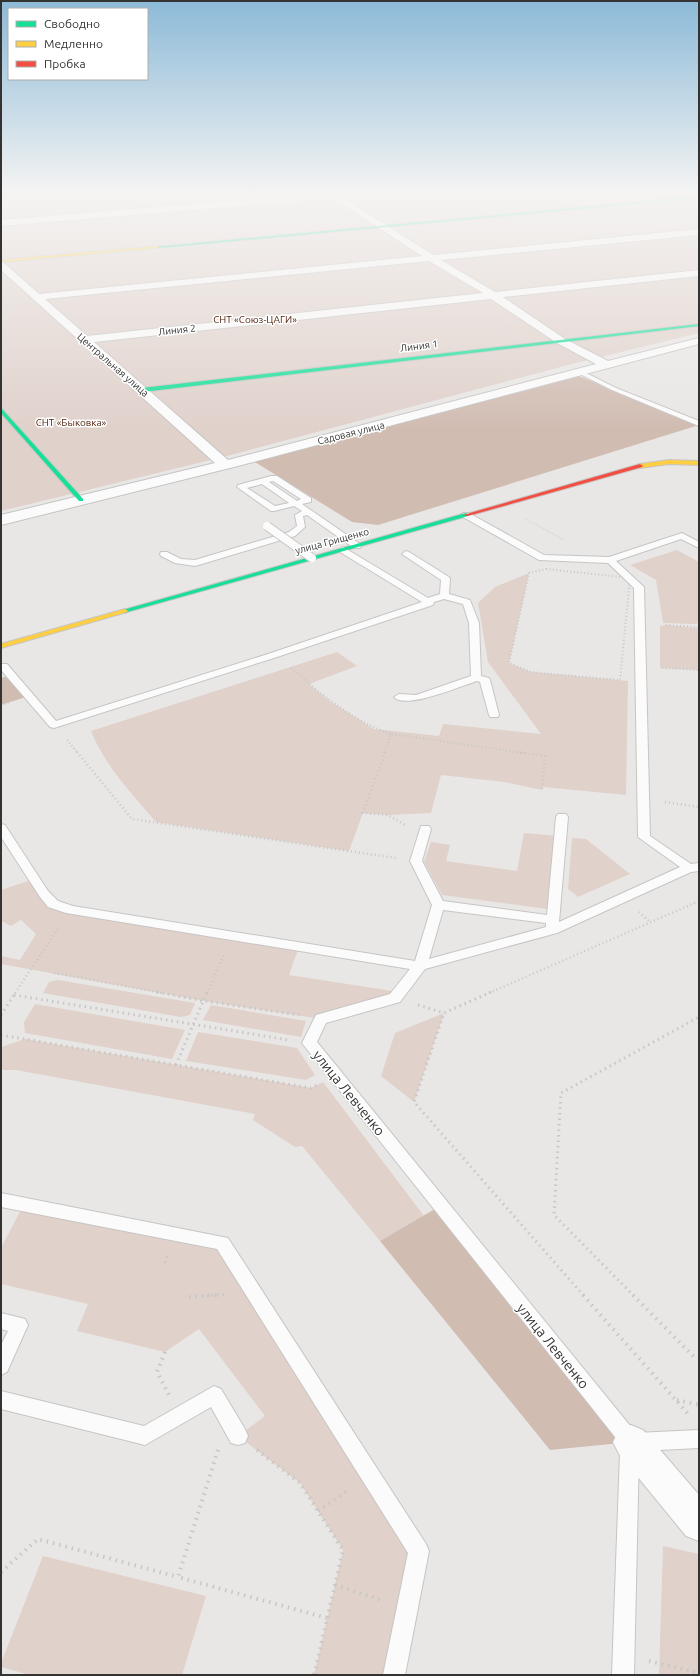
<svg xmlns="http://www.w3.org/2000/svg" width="700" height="1676" viewBox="0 0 700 1676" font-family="Ubuntu,sans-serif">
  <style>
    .green { fill: #e0d1cb }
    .forest { fill: #d1bcb2 }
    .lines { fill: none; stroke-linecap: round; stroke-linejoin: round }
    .lane-casing { stroke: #c6c5c4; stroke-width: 2 }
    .street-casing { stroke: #c6c5c4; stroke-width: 2 }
    .fast-casing { stroke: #c6c5c4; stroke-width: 2 }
    .slow-casing { stroke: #c6c5c4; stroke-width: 2 }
    .jam-casing { stroke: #c6c5c4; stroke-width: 2 }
    .path-far4 { stroke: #c7c7c7; stroke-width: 1.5; stroke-dasharray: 0.5 1.5; stroke-linecap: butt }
    .path-far3 { stroke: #c7c7c7; stroke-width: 2; stroke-dasharray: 1 2.5; stroke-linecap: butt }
    .path-far2 { stroke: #c7c7c7; stroke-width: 2.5; stroke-dasharray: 1 3; stroke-linecap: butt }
    .path-far1 { stroke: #c7c7c7; stroke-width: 3; stroke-dasharray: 1.5 4; stroke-linecap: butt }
    .path { stroke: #c7c7c7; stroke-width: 4; stroke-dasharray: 1.5 5; stroke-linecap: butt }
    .lane { fill: #fcfbfb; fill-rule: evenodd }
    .street { fill: #fcfbfb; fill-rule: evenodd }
    .fast { fill: #16e098; fill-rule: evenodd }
    .slow { fill: #ffcf43; fill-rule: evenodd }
    .jam { fill: #f24e42; fill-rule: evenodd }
    .lane-bridge-casing { stroke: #c6c5c4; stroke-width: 10; stroke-linecap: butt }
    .lane-bridge { stroke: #fcfbfb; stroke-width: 8 }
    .labels { text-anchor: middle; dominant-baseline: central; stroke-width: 3; stroke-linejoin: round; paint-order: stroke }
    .far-park-label { font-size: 10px; fill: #4b1b06; stroke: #fff }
    .far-street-label { font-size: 10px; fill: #343332; stroke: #fff }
    .near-street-label { font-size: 14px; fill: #343332; stroke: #fff }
  </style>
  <rect width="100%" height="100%" fill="#e9e7e5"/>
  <!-- green -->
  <path class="green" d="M1,194h698v139l-123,30 -349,93 -226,55z
    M677,550l22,12v61l-4,1 -32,-1 -7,-43 -26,-15z
    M529,573l-20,90 22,9 97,9 -2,114 -83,-8 -1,3 -38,-8 -63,-7 -10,38 -43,2 -25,-2 -14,38 -193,-29c-24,-28 -51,-56 -65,-91l246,-79 20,14 -48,18 22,18 43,27 65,7 4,-12 98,10 -53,-72 -10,-59 17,-16z
    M666,625l33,3v42l-39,-2v-42z
    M524,833l34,3 -4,74 -112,-15 -18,-33 7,-20 19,3 -4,16 71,10z
    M572,838l14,1 44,35 -52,23 -10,-8z
    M34,879l19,25 246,43 -10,28 110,17 -78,27 -117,-18 -203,-37v-8l19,4 16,-26 -15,-14 -10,6 -10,-5v-31z
    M58,980l137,23 -5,12 -9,2 -138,-24 6,-11z
    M35,1004l150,26 -13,29 -147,-26 -1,-11z
    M211,1005l95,16 -5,16 -98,-17z
    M444,1013l-30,89 -33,-26 14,-43z
    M198,1032l99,16 18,27 -9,5 -120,-19z
    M25,1039l286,49 12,-6 101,134 -44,25 -78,-95 -7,1 -42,-27 2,-6 -239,-44h-15v-23z
    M24,1204l198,39 197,308 -25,124h-80l29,-125 -43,-67 -62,-47 27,-20 -66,-87 -34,23 -88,-21 11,-27 -87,-20v-36z
    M663,1546l36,8v121h-40z
    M43,1556l163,40 -24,79h-152l-29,-8v-4z"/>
  <!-- forest -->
  <path class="forest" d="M574,374l125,51 -321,100 -26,-3 -102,-63z
    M11,675l18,21 -28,9v-27z
    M440,1206l191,236 -81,8 -170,-209z"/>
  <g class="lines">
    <defs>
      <path id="lane" d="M580,370l36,18 83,33v5l-87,-36 -34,-17 -1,-1z
        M271,476h6l34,22v4l-9,2 58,40 1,2 -1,2h-6l-47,-33 -4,1 2,11 -10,9 -100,30 -20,-3 -14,-7 -1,-2 1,-2h6l14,7 14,1 94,-28 8,-6 -2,-11 7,-4 -8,-5 -20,5h-3l-34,-24 1,-2zM273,481l28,18 -4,2 -28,-19zM262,484l27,19 -14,3 -28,-18z
        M463,513h6l75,42 65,2 73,-24 17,9v6l-18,-9 -65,22 28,26 6,249 41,28 8,-1v8l-8,1 -134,61 -132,36 -25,33 -74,21 -9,19 319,391 63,-3v18l-60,3 -5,224h-22l8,-223 3,-5 -321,-404 14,-28 74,-21 20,-25 -344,-56 -18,-6 -8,-10 -39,-60v-13l4,1 43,66 10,10 15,5 342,55 17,-56 -22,-44 11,-35h8l2,3 -9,32 21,40 104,14 9,-98 2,-3h8l2,3 -9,105 121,-55 -42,-30 -4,-249 -26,-25 -69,-3 -76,-43zM443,910l103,13v4l-117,32z
        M343,547l85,51 12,-4 1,-14 -39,-26 4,-3 3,1 40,25 1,2 -1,15 21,6 9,23 2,53 8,2 1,2 9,35 -1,2h-8l-1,-2 -9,-33 -3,-1c-16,5 -72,29 -83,16l5,-3 17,1 55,-19 -2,-53 -6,-19 -19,-5 -10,3 -1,3 -156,52 -223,71 -4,-1 -49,-57v-6h6l49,57 215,-68 151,-51 -82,-50 -1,-2z
        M1,1193l227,45 198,306 3,7 -24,124h-22l25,-122 -191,-304 -216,-42z
        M1,1313l24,6 3,6 -21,47 -6,3v-30l7,-14 -7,-2z
        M214,1386l7,3 24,40 3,7 -3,7 -7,2 -7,-2 -20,-36 -66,38 -144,-36v-18l143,35z"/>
      <path id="street" d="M317,194h38l-13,3 91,58 266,-26v6l-258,25 54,32 204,-22v6l-196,21 62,42 43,22 91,-23v6l-469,124 -229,57v-10l214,-52 -214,-193v-8l3,1 35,31 383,-38 -89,-58 -332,28v-6zM429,261l54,32 -396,43 -42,-37zM491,299l66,44 39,21 -368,96 -134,-118z
        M631,1425l12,5 56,65v46l-13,-5 -67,-82 -6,-12 6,-12z"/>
      <path id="fast" d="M699,196v2l-541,50 -2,-1z
        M699,324v2l-557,66 -3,-2 3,-2z
        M1,408l82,91v2h-4l-78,-88z
        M466,513l3,2 -1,1 -341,96 -2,1 -3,-2 1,-1z"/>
      <path id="slow" d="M159,246l-1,2 -157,14v-2z
        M669,460l30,1v4l-30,-1 -29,4 -3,-2 3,-2z
        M125,609l3,2 -1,1 -126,36v-4z"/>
      <path id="jam" d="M640,464l3,2 -1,1 -174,49 -5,-1z"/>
    </defs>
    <!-- lane casing -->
    <use href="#lane" class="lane-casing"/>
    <!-- street casing -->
    <use href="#street" class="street-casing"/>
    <!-- fast casing -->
    <use href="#fast" class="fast-casing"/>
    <!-- slow casing -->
    <use href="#slow" class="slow-casing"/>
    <!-- jam casing -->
    <use href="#jam" class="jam-casing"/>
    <!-- path-far4 -->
    <path class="path-far4" d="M526,519l38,21"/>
    <!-- path-far3 -->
    <path class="path-far3" d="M546,569l84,9 -10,102 -89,-8 -22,-9 20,-90z
      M666,625l33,2
      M291,668c31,27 61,52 100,66
      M662,668l37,2
      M1,705l9,-3
      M67,740l11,13
      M384,753l7,-19 133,19"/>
    <!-- path-far2 -->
    <path class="path-far2" d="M77,752l55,67 264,39
      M385,752l-22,61 25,2 17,10
      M517,752l28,4 -3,34
      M665,802l34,5
      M639,912l11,10
      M54,973l108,20
      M15,993l44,-66
      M207,993l17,-39
      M489,993l210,-92"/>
    <!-- path-far1 -->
    <path class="path-far1" d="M157,992l47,9 95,14
      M491,992l-47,21 -30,89 170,194
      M14,995l275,45
      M418,1005l26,8
      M1,1015l15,-23
      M1,1035l310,53 6,-3
      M176,1065l31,-73
      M165,1263l3,-9
      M206,1296l22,-2
      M634,1296l-80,-81 7,-122 138,-76"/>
    <!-- path -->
    <path class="path" d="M583,1295l106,120
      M633,1295l61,62 5,1
      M189,1297l30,-2
      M165,1352l-8,20 12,23
      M677,1400l22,5
      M218,1450l-40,127 149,41
      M257,1450l43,33 43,67 -29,125
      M318,1511l32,-22
      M1,1572l37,-33 140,38
      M335,1585l49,16
      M649,1661l50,12"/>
    <!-- lane -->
    <use href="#lane" class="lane"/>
    <!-- street -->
    <use href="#street" class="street"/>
    <!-- fast -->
    <use href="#fast" class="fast"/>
    <!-- slow -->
    <use href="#slow" class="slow"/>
    <!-- jam -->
    <use href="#jam" class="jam"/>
    <defs>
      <path id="lane-bridge" d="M267,526l45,32"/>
    </defs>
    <!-- lane-bridge casing -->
    <use href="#lane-bridge" class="lane-bridge-casing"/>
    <!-- lane-bridge -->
    <use href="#lane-bridge" class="lane-bridge"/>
  </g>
  <!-- sky -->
  <linearGradient id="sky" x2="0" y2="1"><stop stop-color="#8cbad8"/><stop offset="0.45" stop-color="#f5f4f3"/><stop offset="1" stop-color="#f5f4f3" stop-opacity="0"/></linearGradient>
  <rect width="700" height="429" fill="url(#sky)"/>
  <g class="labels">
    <!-- far-park labels -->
    <g class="far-park-label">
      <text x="255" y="319">СНТ «Союз-ЦАГИ»</text>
      <text x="71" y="422">СНТ «Быковка»</text>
    </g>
    <!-- far-street labels -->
    <g class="far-street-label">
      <text transform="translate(177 330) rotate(-6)">Линия 2</text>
      <text transform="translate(419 346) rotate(-7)">Линия 1</text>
      <text transform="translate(113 365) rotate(41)">Центральная улица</text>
      <text transform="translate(351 433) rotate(-14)">Садовая улица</text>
      <text transform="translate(332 541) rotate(-15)">улица Грищенко</text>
    </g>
    <!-- near-street labels -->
    <g class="near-street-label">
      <text transform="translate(349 1093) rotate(51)">улица Левченко</text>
      <text transform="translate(553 1346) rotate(51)">улица Левченко</text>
    </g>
  </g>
  <!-- border -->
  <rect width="700" height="1676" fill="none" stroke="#343332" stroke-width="4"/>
  <!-- legend -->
  <rect x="8" y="8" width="140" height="72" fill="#ffffff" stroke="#aeadad"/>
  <rect x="16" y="21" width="20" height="6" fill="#16e098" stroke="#aeadad"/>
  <text x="44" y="28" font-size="12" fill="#343332">Свободно</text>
  <rect x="16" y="41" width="20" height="6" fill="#ffcf43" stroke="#aeadad"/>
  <text x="44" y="48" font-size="12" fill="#343332">Медленно</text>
  <rect x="16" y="61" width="20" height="6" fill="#f24e42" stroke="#aeadad"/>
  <text x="44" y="68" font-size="12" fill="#343332">Пробка</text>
</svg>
